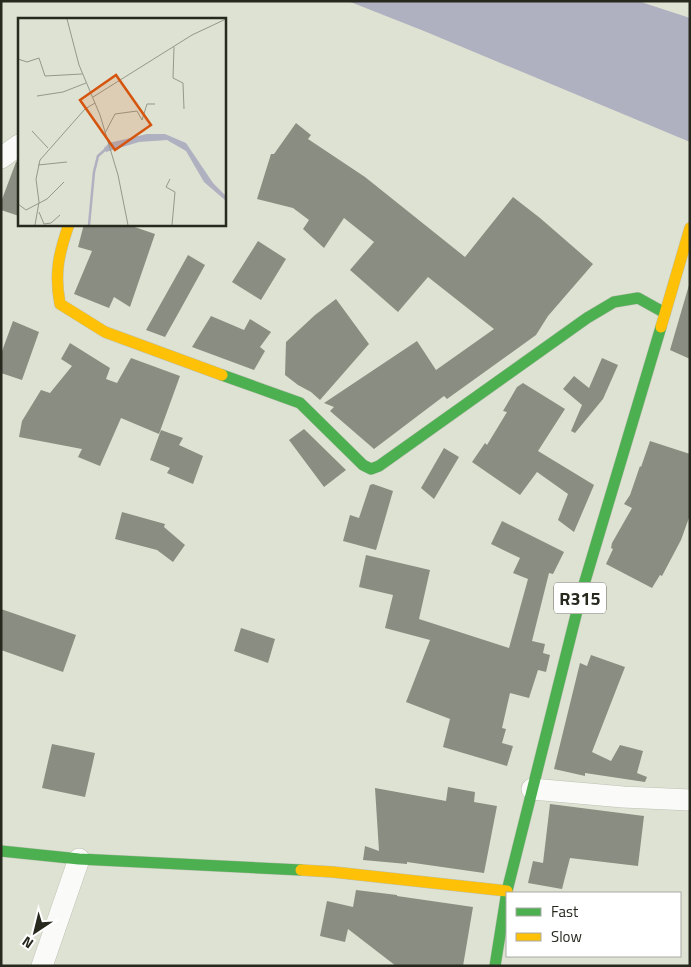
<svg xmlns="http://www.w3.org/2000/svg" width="691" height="967" viewBox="0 0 691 967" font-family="'Titillium Web',sans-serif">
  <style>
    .water { fill: #afb0c0 }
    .building { fill: #8a8d81 }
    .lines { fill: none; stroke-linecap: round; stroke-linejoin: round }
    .street-casing { stroke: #bcc0b3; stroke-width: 22 }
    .fast-casing { stroke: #bcc0b3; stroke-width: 12 }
    .slow-casing { stroke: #bcc0b3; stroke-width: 12 }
    .street { stroke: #fafbf8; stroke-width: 21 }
    .fast { stroke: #4caf50; stroke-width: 11 }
    .slow { stroke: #ffc107; stroke-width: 11 }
    .labels { text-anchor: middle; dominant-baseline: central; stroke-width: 5; stroke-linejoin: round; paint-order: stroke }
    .shield { fill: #fff; stroke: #686962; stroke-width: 1 }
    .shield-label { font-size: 18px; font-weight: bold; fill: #27291e }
    .inset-river { fill: none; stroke: #afb0c0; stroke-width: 2.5 }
    .inset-road { fill: none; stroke: #95988a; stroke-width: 1 }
    .view { fill: #d5540e; fill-opacity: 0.15; stroke: #d5540e; stroke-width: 2.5 }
    .inset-edge { fill: none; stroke: #27291e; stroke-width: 2.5 }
  </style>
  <rect width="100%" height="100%" fill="#dee2d2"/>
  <!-- water -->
  <path class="water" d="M348,1h290l52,17v124l-266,-111z"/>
  <!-- building -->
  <path class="building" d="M296,123l15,12 -3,4 57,38 100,80 48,-60 27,21 53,46 -45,52 -12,19 -89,64 -3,-3 -70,53 -44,-38 4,-4 -10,-4 93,-62 19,29 58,-41 -66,-52 -30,35 -48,-42 24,-28 -30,-24 -20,30 -21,-19 6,-9 -16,-12 -36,-9 14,-45h3z
    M19,161v55l-18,-6v-8l15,-40z
    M84,224h42l29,10 -25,73 -16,-10 -5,11 -35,-14 18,-43 -14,-4z
    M258,241l28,18 -25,41 -29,-18z
    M188,255l17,10 -26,47 -14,25 -19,-7z
    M689,285h1v74l-20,-9z
    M336,299l33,45 -49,56 -9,-8 -13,-7 -13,-10 1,-33 29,-27z
    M211,316l33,14 6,-11 21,13 -11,15 5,4 -11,19 -62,-23z
    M13,321l26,11 -17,48 -21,-7v-19z
    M70,343l40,25 -4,11 11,4 14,-25 49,18 -21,58 -38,-16 -21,48 -22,-9 4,-8 -63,-12 3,-16 19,-31 9,3 22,-27 -11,-7z
    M602,358l16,7 -15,34 -28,34 -4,-2 11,-26 -19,-16 11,-13 15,12z
    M523,383l42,26 -27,42 56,34 -20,47 -16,-12 10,-26 -31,-22 -17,23 -48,-33 13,-19 2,2 20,-33 -4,-1 14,-24z
    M304,429l42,41 -22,17 -35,-47z
    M161,430l22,8 -4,7 24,11 -10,28 -26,-11 3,-5 -20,-8z
    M650,441l40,13v61l-9,25 -19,36 -2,-1 -8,13 -46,-24 7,-15 -2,-1 1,-5 20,-35 -8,-4 6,-9 10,-29 1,1z
    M444,448l15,9 -25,42 -13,-11z
    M373,484l20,7 -17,59 -33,-9 7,-26 9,3 11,-33z
    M122,512l43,12 -1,3 21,18 -12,17 -16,-12 -42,-11z
    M502,521l62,31 -11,22 -4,-1 -17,68 13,3 -2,9 7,2 -4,17 -8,-2 -9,28 -19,-5 -8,35 4,1 -4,14 11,3 -6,20 -64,-19 7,-28 -44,-17 24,-62 -45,-12 8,-33 -34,-8 7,-32 64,15 -11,49 90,29 19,-69 -15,-6 7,-15 -29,-14z
    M1,609l75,26 -13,37 -62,-22z
    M241,628l34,11 -7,24 -34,-12z
    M591,655l34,12 -33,85 19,9 9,-16 23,6 -6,22 10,4 -2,5 -60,-9v3l-31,-7 26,-106 7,3z
    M52,744l43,9 -10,44 -43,-9z
    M448,787l27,5 -1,10 23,4 -13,67 -77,-11v2l-44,-4 2,-14 14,5 -4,-63 71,13z
    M550,804l94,12 -6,50 -68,-8 -8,31 -34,-6 5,-22 10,2z
    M356,890l41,5v1l76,11 -10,59h-67l-48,-37 -3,13 -25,-6 7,-35 26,6z"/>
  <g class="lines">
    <defs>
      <path id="street" d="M1,158l18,-13
        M532,789l91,8 67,3
        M42,966l37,-107"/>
      <path id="fast" d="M222,375l78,28 63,62 8,4 8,-3 208,-148 27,-16 24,-4 27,15
        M1,851l78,8 222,11
        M495,966l12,-75 75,-300 79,-264"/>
      <path id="slow" d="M69,224c-10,29 -15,49 -9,80l45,28 117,43
        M661,327l29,-99
        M301,870l32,2 174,19"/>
    </defs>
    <!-- street casing -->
    <use href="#street" class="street-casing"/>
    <!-- fast casing -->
    <use href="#fast" class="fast-casing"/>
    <!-- slow casing -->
    <use href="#slow" class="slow-casing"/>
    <!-- street -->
    <use href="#street" class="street"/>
    <!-- fast -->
    <use href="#fast" class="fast"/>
    <!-- slow -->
    <use href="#slow" class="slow"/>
  </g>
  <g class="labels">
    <!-- shield labels -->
    <rect class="shield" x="554" y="582.5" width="52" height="31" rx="4"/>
    <g class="shield-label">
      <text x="580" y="598">R315</text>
    </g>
  </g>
  <!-- overview -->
  <g transform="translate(18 18)">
    <rect width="208" height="208" fill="#dee2d2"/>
    <path d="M129,116h18l21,9 27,40 12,12v5l-21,-18 -18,-31 -19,-11 -28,2 -33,10 -2,-4 5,-5z" fill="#afb0c0"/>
    <path class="inset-river" d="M71,207l5,-53 4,-16 9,-8"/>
    <path class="inset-road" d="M49,1l12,46 21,50 18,60 10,50M156,29l-1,31 10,5 1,26M0,41l9,3 12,-4 6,18 37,-2M19,78l26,-4 23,-9M75,79l99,-62 34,-16M14,113l16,17M87,115l10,-19 22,-3 5,9 5,-16h8M20,147l29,-3M152,161l-4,8 9,5 -3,33M0,186l8,6 21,-11 17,-17M21,194l5,12 7,-1 9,-8M17,207l4,-23 -3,-23 4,-19 45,-51 10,-6"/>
    <path class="view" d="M98,57l35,50 -36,25 -35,-50z"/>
    <rect width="208" height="208" class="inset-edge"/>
  </g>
  <!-- border -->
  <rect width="691" height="967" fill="none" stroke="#27291e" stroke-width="5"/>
  <!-- legend -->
  <rect x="506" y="892" width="175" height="65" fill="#ffffff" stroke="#a9a9a5"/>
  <rect x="516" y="908" width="25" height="8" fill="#4caf50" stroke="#a9a9a5"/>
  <text x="551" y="917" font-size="15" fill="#27291e">Fast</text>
  <rect x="516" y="933" width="25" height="8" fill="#ffc107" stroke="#a9a9a5"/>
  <text x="551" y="942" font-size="15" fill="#27291e">Slow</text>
  <!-- north arrow -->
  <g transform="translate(35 932) rotate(215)" stroke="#ffffff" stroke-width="4" paint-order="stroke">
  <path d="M0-4L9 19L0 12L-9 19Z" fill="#27291e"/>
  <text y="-8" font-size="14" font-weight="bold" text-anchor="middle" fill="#27291e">N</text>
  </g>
</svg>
